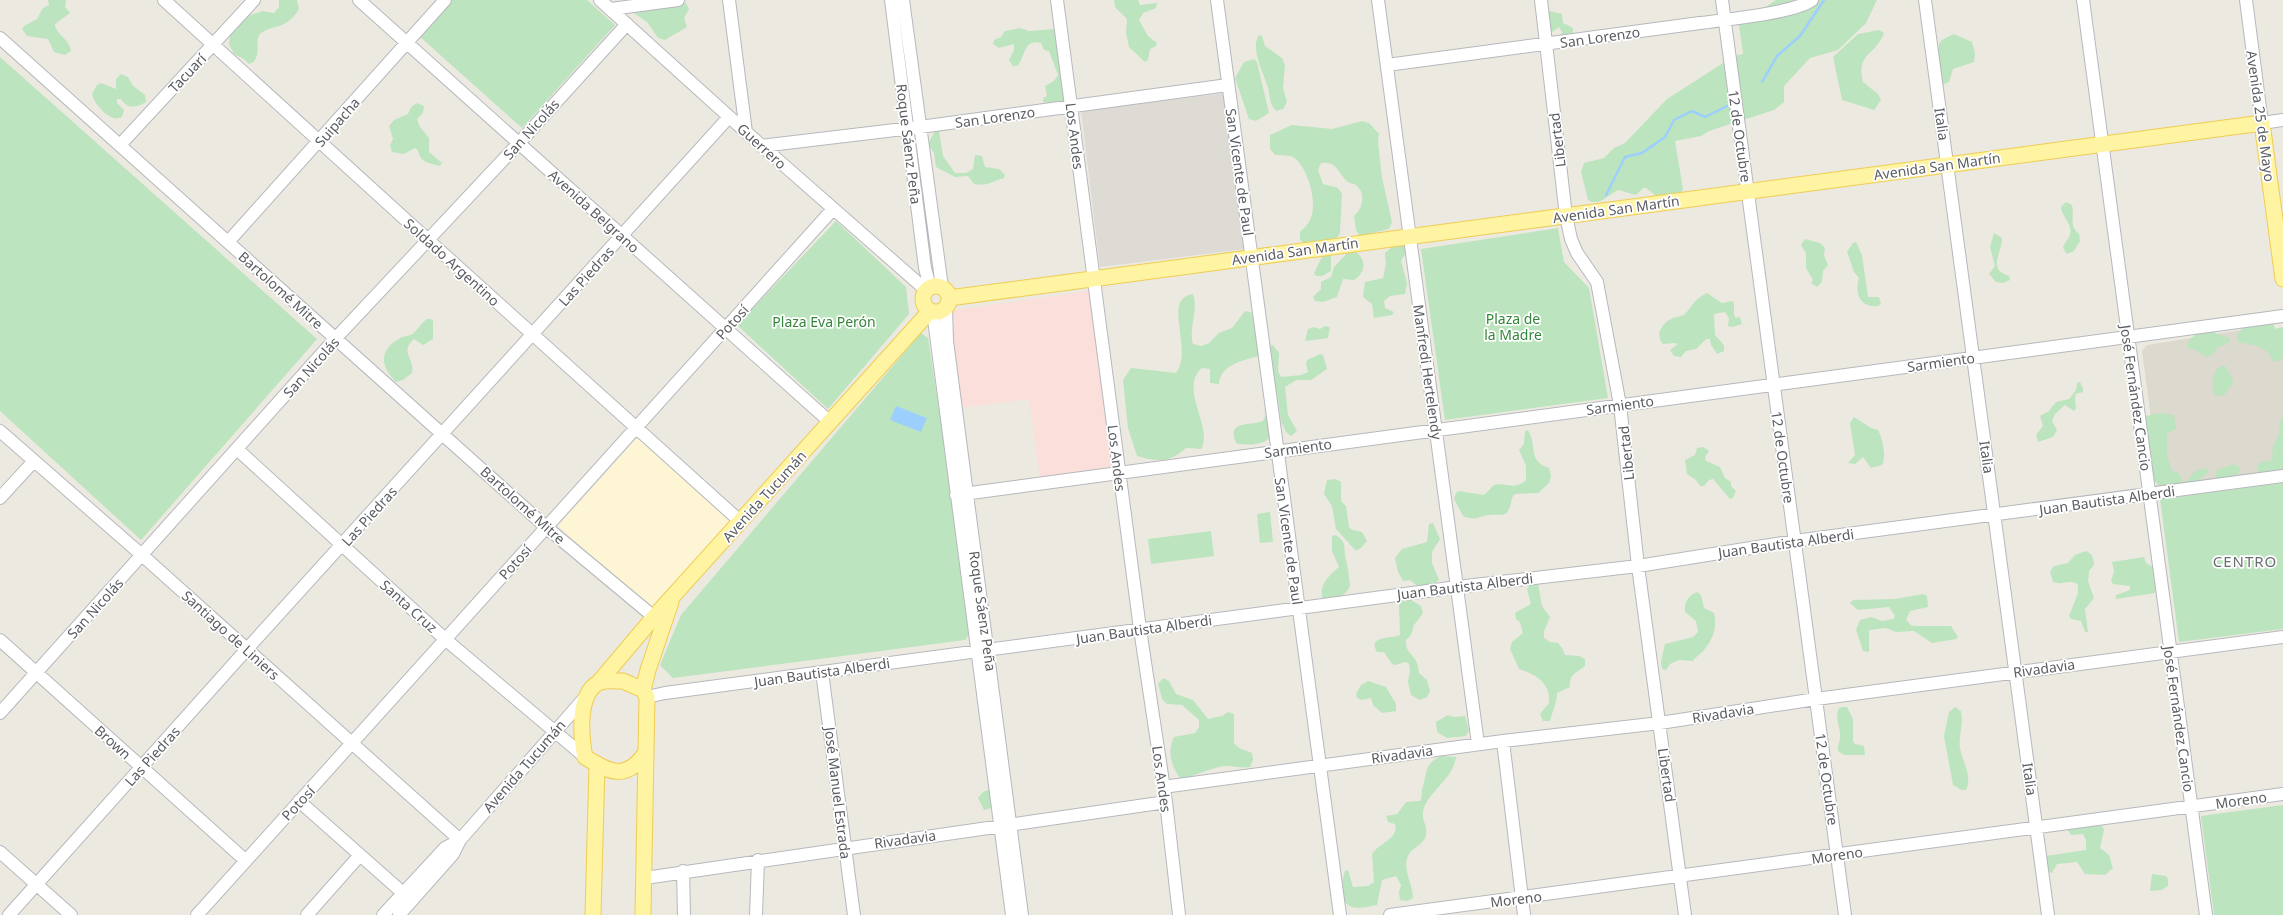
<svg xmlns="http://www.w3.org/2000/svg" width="2283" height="915" viewBox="0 0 2283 915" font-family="'Noto Sans',sans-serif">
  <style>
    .commercial { fill: #fdf5d3 }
    .industrial { fill: #dddbd4 }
    .education { fill: #dcd9ce }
    .medical { fill: #fadfda }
    .green { fill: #bce4be }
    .water { fill: #9dcffe }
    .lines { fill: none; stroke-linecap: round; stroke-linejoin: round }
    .stream { stroke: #9dcffe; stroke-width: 2.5 }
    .minor-casing { stroke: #b6b8bd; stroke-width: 14 }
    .major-casing { stroke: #f0cc55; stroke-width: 17 }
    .minor { stroke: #fff; stroke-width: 12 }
    .major { stroke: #fef4a2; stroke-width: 15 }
    .labels { text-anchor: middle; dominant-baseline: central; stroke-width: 3.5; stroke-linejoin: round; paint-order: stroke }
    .street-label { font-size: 14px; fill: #595c61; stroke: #fff }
    .park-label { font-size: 14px; fill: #35843c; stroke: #fff }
    .neighbourhood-label { font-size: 15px; letter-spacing: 1px; fill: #6a6e73; stroke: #fff }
  </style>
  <rect width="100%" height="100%" fill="#eceae0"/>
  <!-- commercial -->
  <path class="commercial" d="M637,438l93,83 -79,88 -93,-83z"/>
  <!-- industrial -->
  <path class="industrial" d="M1226,93l19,156 -145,18 -19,-156z"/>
  <!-- education -->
  <path class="education" d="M2272,325l7,7 4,25v114l-115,14 -9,-6 -17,-128 5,-6z"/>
  <!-- medical -->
  <path class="medical" d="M1089,291l25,177 -74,10 -11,-79 -69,9 -13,-97z"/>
  <!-- green -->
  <path class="green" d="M48,0h18l-1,7 5,6 -15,11c0,10 15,15 16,27l-6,4 -11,-3 -6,-13 -21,-3 -5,-7 2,-3 13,-7 6,-11 6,-3z
    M279,0h18l2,9c-14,23 -27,14 -40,26 -4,10 3,25 -10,29l-5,-5 -10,-5 -5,-10 2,-14 14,-13 18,-6 11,2 5,-6z
    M451,0h136l28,25 -93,103 -103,-92z
    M1114,0h24l2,5 17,-2 -1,5 -13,5 -4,7 9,16 9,7 -1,3 -6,3 -2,11 -3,2 -16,-15 -3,-14 1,-14 -12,-12z
    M1776,0h101l-11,23 -28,27 -28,8 -26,28v16l-10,8 -65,21 -8,5 -26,5 8,48 -4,7 -19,3 -14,-11h-3l-7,7 -18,-5c-10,5 -19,17 -30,10l-7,-28 3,-9 20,-5 10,-10 11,-5 42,-44 67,-43 9,-2 -4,-29z
    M682,2l4,1 3,6 -5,9 3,9 -22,13 -7,-2 -10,-15 -14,-10 -2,-4z
    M1550,11l12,3 1,9 10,5v7l-12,2 1,-5 -3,-5 -8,6 -3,-21z
    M1020,28l9,3 25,-2 11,74 -8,1 -14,-2v-4l4,-2 -2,-10 9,-5 4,-6 -9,-24 -5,-1 -3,-7c-18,-5 -15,14 -24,23h-4l-4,-6 5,-10v-6l-15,4 -6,-4 1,-4 7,-3 4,-6z
    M1879,30l5,3c-9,24 -28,19 -21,49l15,12 3,6 -7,10 -32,-10 -9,-43 25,-23z
    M1954,34l18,8 3,12 -1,8 -21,7 -4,13 -7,3c-1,-10 -9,-37 0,-45 3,-2 8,-4 12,-6z
    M1259,35l3,1 3,10 17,12 3,7 -2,23 4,14 -4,7 -7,2c-8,-8 -5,-16 -9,-26 -4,-13 -17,-37 -8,-50z
    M0,57l317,282 -176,201 -141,-129z
    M1254,59l3,3 12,51 -13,8 -7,-2 -14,-41 9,-16z
    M121,74l7,3 5,9 12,9 1,7c-9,5 -19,8 -25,-3h-4v4l7,7 -2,7c-11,7 -28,-13 -30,-23l5,-9 4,-2 15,6v-10z
    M417,103l7,3 -1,7 -6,6 3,8 9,11v14l13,11 -2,3c-11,-3 -20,-3 -22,-16l-3,-2 -11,6 -12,-2 -2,-7 3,-6 -4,-13 5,-6 14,-6 3,-7z
    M1362,121l7,2 10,11 -1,7 4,37 10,44 -3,7 -29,7 -4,-6 -2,-14c8,-7 13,-22 2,-31 -2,-2 -6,-1 -8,-3 -11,-9 -10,-21 -27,-19l-3,7 5,14 15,4 4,6 -2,39 -2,4 -10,6 -23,2 -5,-6v-7c3,-3 8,-7 10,-12 8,-17 -1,-48 -14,-61 -6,-5 -14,-3 -21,-4l-5,-6v-14l22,-10 40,4z
    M935,131h4l4,25 12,17h11l7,-4 2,-14 7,1 3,11 14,2 6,6 -1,3c-12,3 -16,9 -30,6l-6,-8 -13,1 -19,-10 -2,-14 -6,-9z
    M2066,202l6,3c3,11 -4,20 7,29l1,7 -6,10 -7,3 -4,-6c1,-6 6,-8 7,-14 3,-10 -8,-16 -9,-27z
    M836,221l70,66 3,27 -81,95 -91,-84z
    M1558,228l6,34 25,26 19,110 -163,22 -24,-171z
    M1994,233l8,5c1,13 -16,31 7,38l1,4 -7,3 -7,-1 -7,-8 6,-8 -5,-19z
    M1805,239l15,4 5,5 -1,7 4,10 -5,6 -1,11 -5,5 -6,-4 2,-3 -7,-12v-15l-5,-8z
    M1856,242l6,13 6,42h11l2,7 -3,2c-18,2 -24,-13 -19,-28l-5,-6 -7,-20 6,-9z
    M1405,244l2,7 -6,10 6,22 -2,11 -15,2 -6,5 1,7 9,4 -2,3 -18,3 -2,-14 -9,-7 2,-15 18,-4 3,-14 -1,-11 6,-5 1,-3z
    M1351,249c15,7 17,22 3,31l-11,-1 -6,18 -14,5 -8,-1 -2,-4 8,-8v-7l10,-5 3,-10z
    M1325,251l6,5v15l-9,5h-6l-2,-3z
    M1707,293l15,10 10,-2 2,3v11l2,3 4,-1 2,7 -10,3 -4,-1 1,-8 -4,-6 -11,2 1,21 9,10v6l-7,3 -6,-9 -1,-6h-4l-10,10 -10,2 -5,6 -7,-1 -4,-6 8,-6 -3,-1 -12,1c-9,-10 0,-22 10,-26 4,-2 9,-1 12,-4 8,-9 10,-16 22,-21z
    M1193,294c6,17 -5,34 0,50l8,2 8,-3 10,-10 13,-5 13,-17 6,1 6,22 2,22c-16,4 -39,9 -40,28l-9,-1v-14l-8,-1c-24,20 12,60 -1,81l-15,-1c-17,15 -27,14 -49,8l-9,-28 -5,-48 8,-12 45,5c18,-23 -15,-75 17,-79z
    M427,319h4l2,2v18l-10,6 -9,-6c-15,14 1,19 -2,34l-9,7 -7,2c-17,-17 -17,-33 6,-45 3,-1 6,-1 9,-2 6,-4 10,-12 16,-16z
    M2273,322l2,7 8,-2v31l-5,4 -6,-2c-5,-15 -21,-15 -34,-18l-1,-7 7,-9z
    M1325,326l5,1 -2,11 -23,3 3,-12 6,-2 6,2z
    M2202,330h11l2,3 14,5 1,4 -13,6 -4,6 -7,3 -10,-7 -7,-1 -2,-3 3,-7z
    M921,333l7,5 45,291 -8,11 -292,38 -13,-13 21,-50z
    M1273,345l6,8 -1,18 3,6 20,-2 7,-3 -2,-8 1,-4 13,-6 3,1 4,14 -16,11h-15l-11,7 3,28 9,16 -6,5 -5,-4 -5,-11 -4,-29 -4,-6 -4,-40z
    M2221,366h4l8,13v4l-9,12 -8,1c-6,-7 -4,-25 5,-30z
    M2080,382l3,6v4l-7,2 -1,4 1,10 -2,3 -9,-6 -10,9 -3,7 5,9 -4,7 -15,5 -2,-7 7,-9 -3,-10 9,-5 7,-9 13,-3 7,-9 1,-7z
    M1265,409h4l1,29c-8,7 -24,8 -34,5 -10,-23 14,-17 27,-22l3,-7z
    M2160,413l14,2 2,14 -9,5v19l5,18 7,2 5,10 -2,3 -21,2 -10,-11 -1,-29 -5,-32z
    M2283,416v53l-21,4 -4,-2v-7l3,-2 11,-2 1,-15 7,-13 -1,-7z
    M1854,417l17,11 7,2c4,7 9,28 4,35l-11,3 -8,-11 -8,7 -7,-1 7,-8 -5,-32z
    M1528,430c10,17 -1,31 21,38l2,8 -2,7 -11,10 -23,1c-5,4 -3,11 -7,17 -3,6 -12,3 -17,4 -13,0 -13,7 -28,1l-9,-17 2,-6 3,-2 25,4 10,-10c12,-3 20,6 32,-5v-14l-7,-16 5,-6 1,-13z
    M1703,447l6,4 -4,6 1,4 14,6 5,11 6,4v4l5,5 -3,7 -3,1 -17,-20 -4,1 -5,6h-4l-4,-6 -9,-6 -2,-14 10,-5 2,-7z
    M2234,464l6,4 -2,7 -10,5 -11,1 -2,-4 2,-7z
    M2205,468l4,3c-7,7 -12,11 -21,15l-2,-4 9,-11z
    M1335,479l6,3v19l5,5 3,21 3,3 10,2 5,9 -5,6 -6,4 -20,-22 -4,-23 -8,-12 3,-14z
    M2283,483v146l-104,13 -19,-143z
    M1270,512l3,30 -13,1 -3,-29z
    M1433,523l7,16 -8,13v11l7,17 -9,7h-11l-9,-7 -7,1 -5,-9 -3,-14 7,-9 25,-7 2,-18z
    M1211,531l3,25 -63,8 -3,-25z
    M1336,535c12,8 7,14 10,25 2,8 3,16 4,25 -3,12 -16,14 -27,15 -5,-14 5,-24 16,-33l-7,-16v-15z
    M2086,551c6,2 8,8 8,14l-5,6 -1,10 6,17 -9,11 3,23h-3l-4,-11 -10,-2 -2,-3 9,-23v-8c-7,-7 -17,1 -25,-3l-3,-10 4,-6 14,-3 7,-8z
    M2144,557l2,6 7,4 3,18 -1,8 -39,6v-4l14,-5v-4l-17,-2 -2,-3 3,-10 -2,-9z
    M1531,583h7l4,23 8,11 -6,14v7l6,4 8,1 4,5 3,7 14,1 6,3v7c-9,7 -16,8 -15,21l-13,6c0,10 -5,19 -7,28h-7l-3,-7 9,-11c2,-20 -13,-28 -30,-34l-9,-20 2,-7 11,-9 -3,-11 -4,-3 -1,-6 16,-9 -4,-15z
    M1697,592l4,3 3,13 10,5c3,14 0,25 -10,37 -3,4 -8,6 -11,11l-14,-1 -9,4 -4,6 -4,-1 -1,-8 4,-17 28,-7 5,-5 -2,-11 -11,-9c-1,-10 3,-16 12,-20z
    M1923,594l4,2 1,11 -18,4 -4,9 6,6h39l7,11 -2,2 -24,4 -18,-12 -18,1 -10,-4 -17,2v22l-6,-1 -7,-21 4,-10 11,-3 11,4 11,-2 2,-3 -6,-9 -31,3 -8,-7 3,-3 42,-1z
    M1411,600l10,6 2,7 -9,12 -3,10 -5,5c-1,16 12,13 13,33l8,7 3,11 -3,6 -7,3 -9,-5 -3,-13 2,-11 -1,-7 -3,-2 -11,3 -3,-1 -8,-12h-7c-10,-17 15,-13 23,-17l-1,-29 1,-4z
    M1163,678l6,3 7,13 17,6 15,19 14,-3 6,-4 6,2v29l5,5 13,5 1,7 -3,7c-10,2 -21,-3 -31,0 -13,3 -25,9 -38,12 -10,-12 -14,-28 -7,-42l21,-4 4,-6v-7l-17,-15 -15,-1 -5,-5 -4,-15z
    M1368,681l18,6 10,17v7l-14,2 -9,-8 -2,-7 -10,2 -4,-2 -1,-4 5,-9z
    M1842,707h5l6,12v22l2,3 9,2 1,9h-21l-6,-4c-1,-6 2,-8 2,-13 1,-11 -6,-19 -1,-30z
    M1955,707l6,4c3,14 -3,25 -1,37 2,14 13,27 6,42h-4l-9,-5 -9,-49 5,-24z
    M1448,715l6,2 11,-1 4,14 -3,6 -19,2 -10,-6 -1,-10z
    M1441,756l15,1c-2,19 -22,31 -31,48 -6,14 3,19 1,30 -2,10 -14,12 -18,21 -6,13 5,28 5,42l-6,3 -7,-1 -1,-8 2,-7 -5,-9 -14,4 -5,25c-11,2 -26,7 -34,-5l-1,-18 3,-11 3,-1 5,17 15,-1 6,-4 -2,-28c7,-11 27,-15 23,-30l-7,-2 -2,-6 11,-2 9,-12 14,-1c3,-5 1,-8 2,-12 6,-16 1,-25 19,-33z
    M990,789l5,12 -4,7 -7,2 -6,-12 5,-6z
    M2283,805v110h-69l-13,-99z
    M2096,824l7,3 1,3 -4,18 9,7 4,13 -8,7 -20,-1 -8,-12 -20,2 -5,9 -4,-1 -2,-16 40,-6v-10l-3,-6 -12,1 -4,-6 3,-2z
    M2152,874l14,2 2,3v7l-6,4 -12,1z"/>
  <!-- water -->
  <path class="water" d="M896,406l31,12 -6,14 -31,-12z"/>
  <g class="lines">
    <!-- stream -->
    <path class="stream" d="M1762,82l15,-26 23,-20 24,-36
      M1606,195l19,-38 17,-4 23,-16 9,-17 18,-9 13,6 22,-11"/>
    <defs>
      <path id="minor" d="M164,0l264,240 313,282
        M359,0l471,422
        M600,0l146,132 180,158
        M729,0l17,132
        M891,0l34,268 5,19
        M903,0l39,287
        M1057,0l83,629 26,173 13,113
        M1217,0l123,915
        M1378,0l100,744
        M1541,0l25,216 5,23 6,14 20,29 23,123 18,161 47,349
        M1722,0l123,915
        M1925,0l123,915
        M2083,0l123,915
        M2246,0l16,123 21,-3
        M611,9l67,-9
        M0,38l546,489 108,90
        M1387,65c104,-13 208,-27 313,-42 24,-3 95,-10 112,-23
        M120,145l134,-145
        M761,146l159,-19 308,-42
        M228,242l217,-242
        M946,308l1,33 75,574
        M933,312l79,603
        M0,431l143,125 317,284
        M238,450l207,189 140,118
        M956,495l1327,-179
        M0,498l33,-36
        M0,640l245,220
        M822,672l32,243
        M647,697l18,-4 792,-106 181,-21 157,-25 488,-65
        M0,713l335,-374 184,-196 108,-119
        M1503,741l21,174
        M1163,787l340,-46 157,-18 156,-24 467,-62
        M299,801l104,92
        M0,852l71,63
        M683,871l1,44
        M645,878l521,-76
        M9,915l238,-266 482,-532
        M197,915l636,-706
        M307,915l53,-60
        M383,915l62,-67 15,-8
        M399,915l54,-61 7,-14 128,-146
        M756,915l2,-55
        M1390,915l893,-121"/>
      <path id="major" d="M923 299a13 13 0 1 1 26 0a13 13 0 1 1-26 0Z
        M949,298l1313,-175 21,156
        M623,681l20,9 4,7 -1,55c-19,29 -36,21 -61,5 -4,-20 -8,-62 13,-74 6,-3 18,-2 25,-2z
        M599,682l55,-65 276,-306
        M643,690l5,-20 23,-68
        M593,915l4,-150
        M643,915l3,-163"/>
    </defs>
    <!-- minor casing -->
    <use href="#minor" class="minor-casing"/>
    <!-- major casing -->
    <use href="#major" class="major-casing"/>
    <!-- minor -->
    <use href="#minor" class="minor"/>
    <!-- major -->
    <use href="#major" class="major"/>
  </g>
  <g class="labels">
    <!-- street labels -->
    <g class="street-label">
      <text transform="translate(1600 37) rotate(-8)">San Lorenzo</text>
      <text transform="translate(187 73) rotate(-47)">Tacuarí</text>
      <text transform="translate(2261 116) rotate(82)">Avenida 25 de Mayo</text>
      <text transform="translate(995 117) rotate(-8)">San Lorenzo</text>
      <text transform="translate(337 122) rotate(-49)">Suipacha</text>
      <text transform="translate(1942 124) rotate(82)">Italia</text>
      <text transform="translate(531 129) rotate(-48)">San Nicolás</text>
      <text transform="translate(1075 136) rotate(83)">Los Andes</text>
      <text transform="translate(1740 136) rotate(82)">12 de Octubre</text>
      <text transform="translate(1557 140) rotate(-97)">Libertad</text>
      <text transform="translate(909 144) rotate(83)">Roque Sáenz Peña</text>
      <text transform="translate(762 146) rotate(42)">Guerrero</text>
      <text transform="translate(1937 166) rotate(-8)">Avenida San Martín</text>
      <text transform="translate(1240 172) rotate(82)">San Vicente de Paul</text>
      <text transform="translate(1616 209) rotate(-8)">Avenida San Martín</text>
      <text transform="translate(594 211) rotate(42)">Avenida Belgrano</text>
      <text transform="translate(1295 251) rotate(-8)">Avenida San Martín</text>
      <text transform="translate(452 262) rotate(42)">Soldado Argentino</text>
      <text transform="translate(586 276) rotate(-48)">Las Piedras</text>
      <text transform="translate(281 290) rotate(42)">Bartolomé Mitre</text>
      <text transform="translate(732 322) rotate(-48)">Potosí</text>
      <text transform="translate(1941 362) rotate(-8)">Sarmiento</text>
      <text transform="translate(311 367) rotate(-48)">San Nicolás</text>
      <text transform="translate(1428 372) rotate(82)">Manfredi Hertelendy</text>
      <text transform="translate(2136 398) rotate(82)">José Fernández Cancio</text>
      <text transform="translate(1620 405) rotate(-8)">Sarmiento</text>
      <text transform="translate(1298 448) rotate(-8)">Sarmiento</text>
      <text transform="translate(1626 453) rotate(-96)">Libertad</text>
      <text transform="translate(1783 457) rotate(82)">12 de Octubre</text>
      <text transform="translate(1987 457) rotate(82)">Italia</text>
      <text transform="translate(1117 458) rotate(83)">Los Andes</text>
      <text transform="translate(764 496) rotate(-48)">Avenida Tucumán</text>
      <text transform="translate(2107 500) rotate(-8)">Juan Bautista Alberdi</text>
      <text transform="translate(523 505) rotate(42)">Bartolomé Mitre</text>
      <text transform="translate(369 516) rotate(-48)">Las Piedras</text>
      <text transform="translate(1289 541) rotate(82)">San Vicente de Paul</text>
      <text transform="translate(1786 543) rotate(-8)">Juan Bautista Alberdi</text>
      <text transform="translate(515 562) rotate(-48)">Potosí</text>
      <text transform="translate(1465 586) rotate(-7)">Juan Bautista Alberdi</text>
      <text transform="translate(409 606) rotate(42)">Santa Cruz</text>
      <text transform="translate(95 608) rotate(-48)">San Nicolás</text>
      <text transform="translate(983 611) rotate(82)">Roque Sáenz Peña</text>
      <text transform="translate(1144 629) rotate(-8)">Juan Bautista Alberdi</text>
      <text transform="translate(231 635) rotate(42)">Santiago de Liniers</text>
      <text transform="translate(2044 668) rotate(-8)">Rivadavia</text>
      <text transform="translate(822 672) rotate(-8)">Juan Bautista Alberdi</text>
      <text transform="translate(1723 713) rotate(-9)">Rivadavia</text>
      <text transform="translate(2179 719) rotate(82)">José Fernández Cancio</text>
      <text transform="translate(113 742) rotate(42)">Brown</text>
      <text transform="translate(1402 754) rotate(-8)">Rivadavia</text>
      <text transform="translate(152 756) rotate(-48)">Las Piedras</text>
      <text transform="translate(524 766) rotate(-49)">Avenida Tucumán</text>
      <text transform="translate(1667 775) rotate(82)">Libertad</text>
      <text transform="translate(1162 779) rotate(82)">Los Andes</text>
      <text transform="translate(1827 779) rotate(82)">12 de Octubre</text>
      <text transform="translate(2030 779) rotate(82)">Italia</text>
      <text transform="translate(838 793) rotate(83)">José Manuel Estrada</text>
      <text transform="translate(2241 800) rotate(-8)">Moreno</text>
      <text transform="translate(298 803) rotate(-47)">Potosí</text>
      <text transform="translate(905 839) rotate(-8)">Rivadavia</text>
      <text transform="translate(1837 855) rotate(-8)">Moreno</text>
      <text transform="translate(1516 899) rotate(-7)">Moreno</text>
    </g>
    <!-- park labels -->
    <g class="park-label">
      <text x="1513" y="318">Plaza de<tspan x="1513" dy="16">la Madre</tspan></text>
      <text x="824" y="321">Plaza Eva Perón</text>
    </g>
    <!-- neighbourhood labels -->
    <g class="neighbourhood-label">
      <text x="2245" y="561">CENTRO</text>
    </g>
  </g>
</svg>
